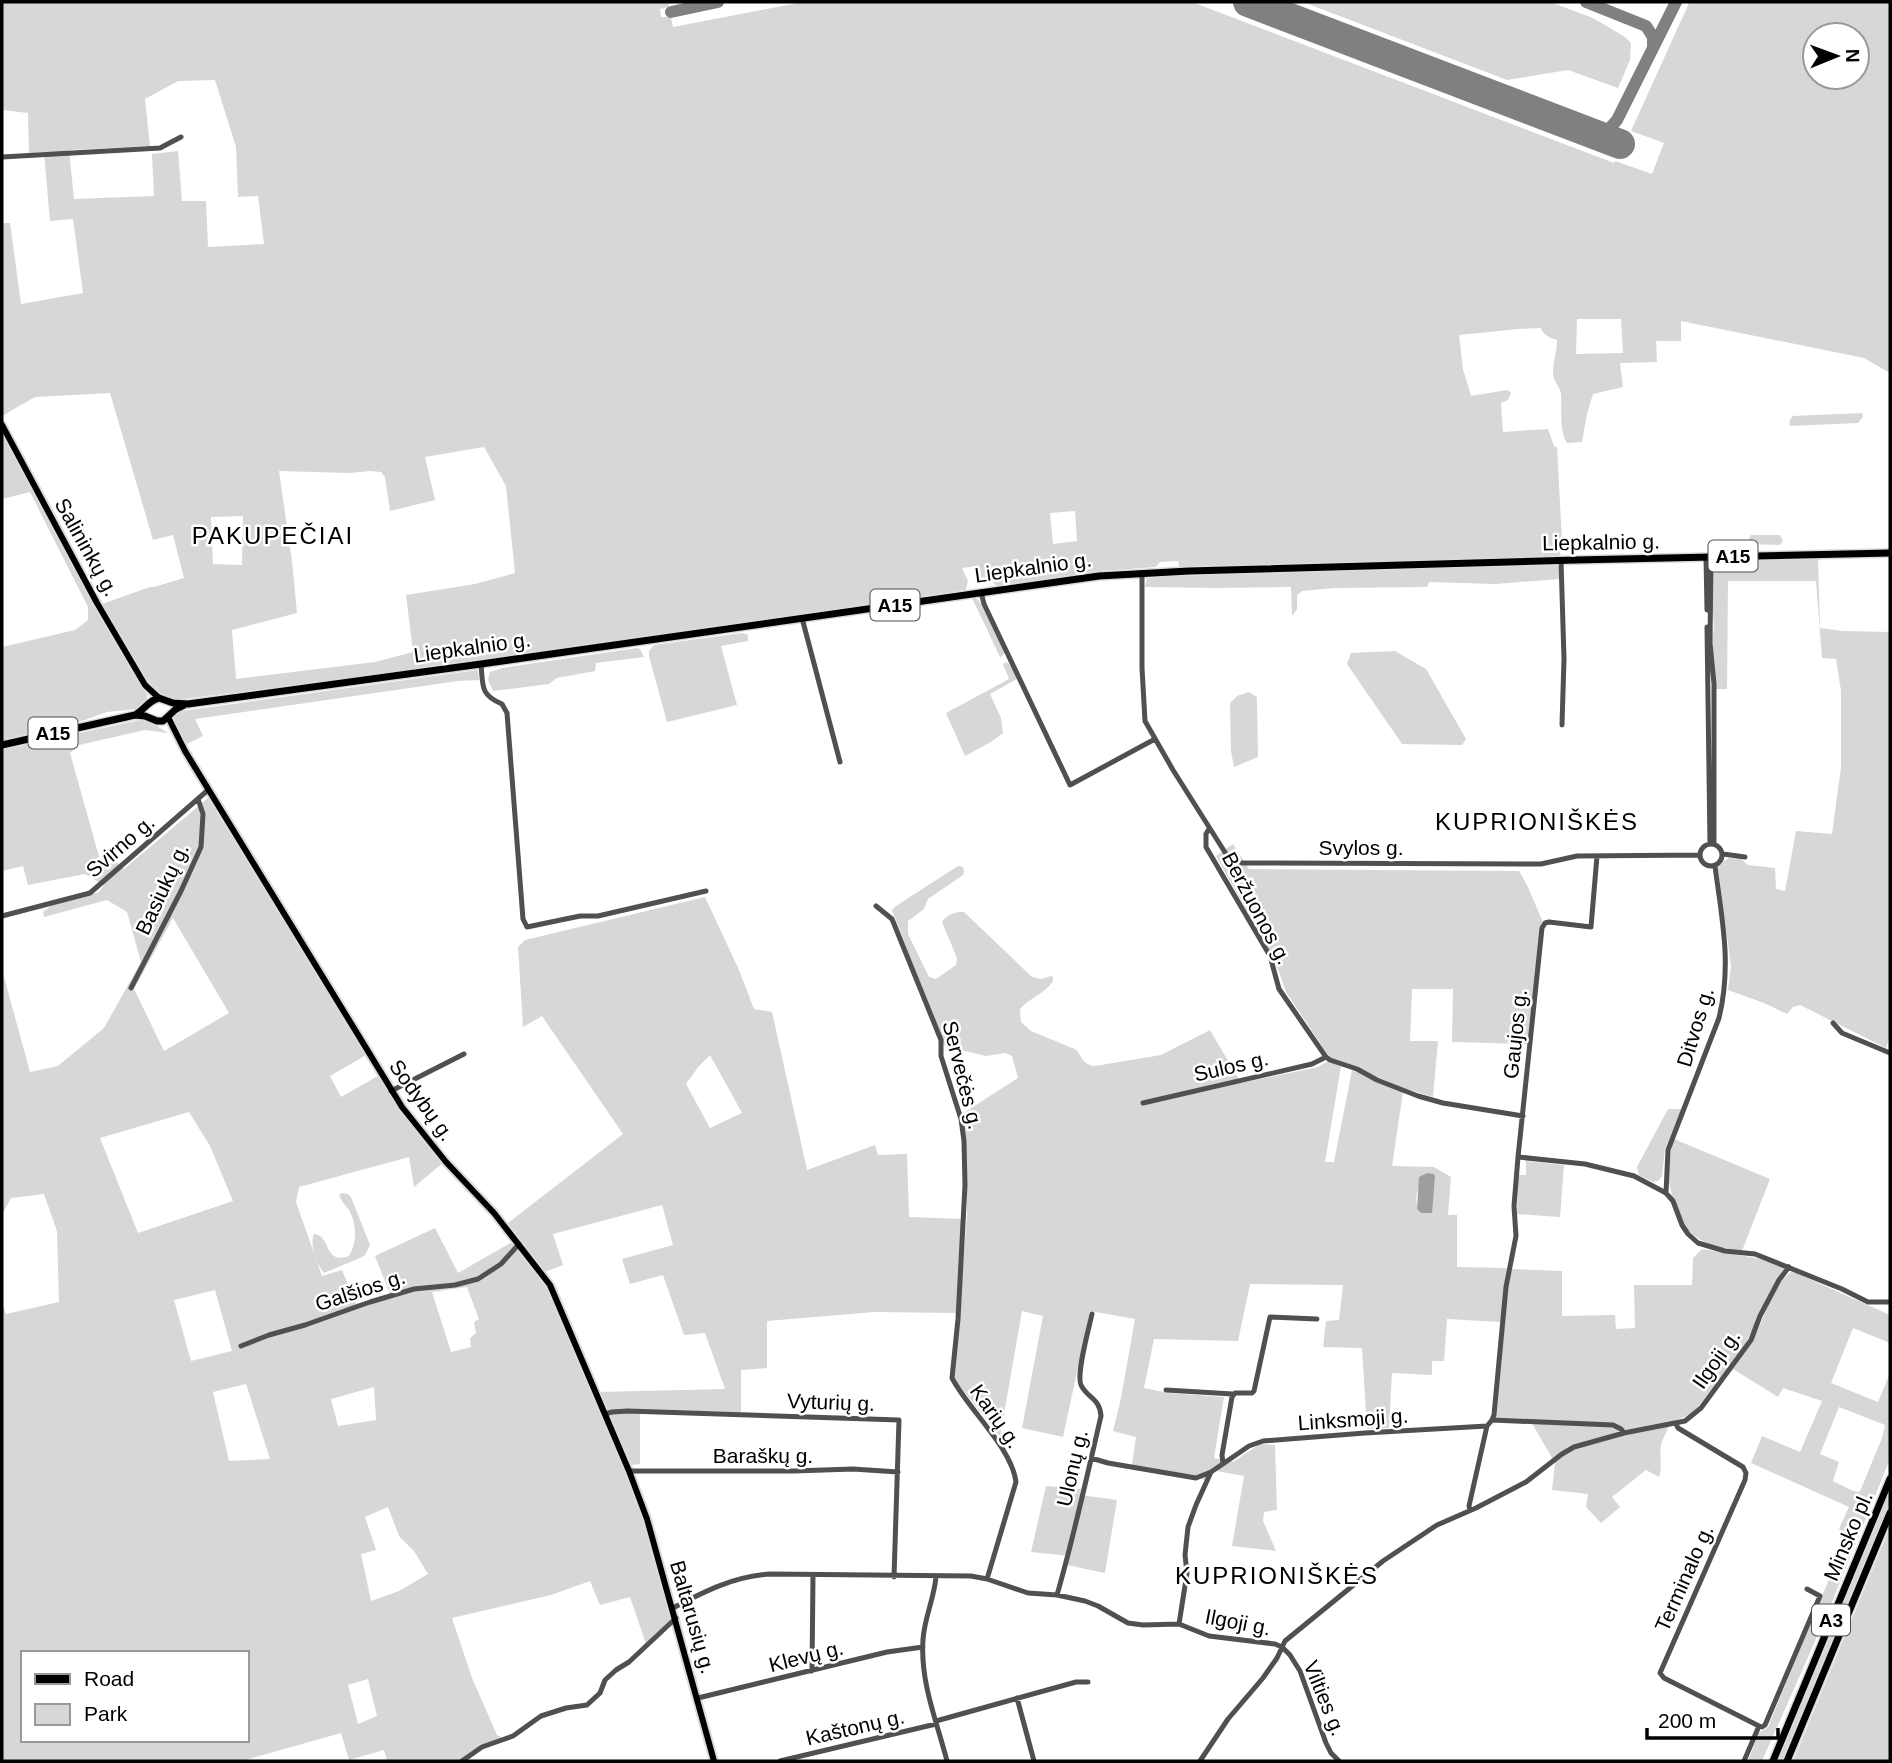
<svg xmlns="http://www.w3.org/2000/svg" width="1892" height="1763" viewBox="0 0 1892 1763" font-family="Helvetica,sans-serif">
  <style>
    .green { fill: #d7d7d7; fill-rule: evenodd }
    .water { fill: #9e9e9e }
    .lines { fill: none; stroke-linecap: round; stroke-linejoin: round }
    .taxiway { stroke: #808080; stroke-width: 12 }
    .runway { stroke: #808080; stroke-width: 30 }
    .major-casing { stroke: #dbdbdb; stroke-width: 10 }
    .highway-casing { stroke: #dbdbdb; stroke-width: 10 }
    .minor { stroke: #505050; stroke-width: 5 }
    .major { stroke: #000; stroke-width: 6 }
    .highway { stroke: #000; stroke-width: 7 }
    .labels { text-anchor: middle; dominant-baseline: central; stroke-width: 5; stroke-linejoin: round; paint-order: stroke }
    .shield { fill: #fff; stroke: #4c4c4c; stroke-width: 2 }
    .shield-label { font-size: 19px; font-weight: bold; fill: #000 }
    .street-label { font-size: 21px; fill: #000; stroke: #fff }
    .quarter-label { font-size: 24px; letter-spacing: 2px; fill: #000; stroke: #fff }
  </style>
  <rect width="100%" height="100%" fill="#fff"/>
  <!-- green -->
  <path class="green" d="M2,2h666l1,5 -9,2 1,8h10l2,10 130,-25h389l422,161 1,-2 37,13 12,-31 -33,-12 58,-128 7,-1h194v371l-26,-15 -183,-37v20h-25l1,21 -37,1 3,24 -30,7 -6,20 -5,28 -15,1c-8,-12 -5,-35 -6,-49 -1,-8 -8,-13 -8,-21 0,-12 4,-22 4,-33 -7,-2 -14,-5 -16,-12l-23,1 -59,6 4,34 8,27 36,-6 4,3 -3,7 -7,3 2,29 45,-3 6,17 3,1 5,94 -2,12 2,4 -383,10 -1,-6 -18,1 -4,5 -55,4 -105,15 -4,-6 -10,-2 -5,-12 -15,2 6,13 -2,9 -573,83 -219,27 -17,-7 -8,-9 -47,-80 48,-17h4l30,-9 -11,-43 -20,5 -43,-147 -75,4 -33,19v-193h8l11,81 62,-11 -10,-74 -23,2 -6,-69 -15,1 -1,-40 -26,-3zM1815,35h42v42h-42zM215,80l21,67 2,50 20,-1 6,48 -56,3 -2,-46h-24l-4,-50 -26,3 2,42 -80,3 -5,-49 81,-4 -5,-47 33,-18zM1577,319h44l2,34 -47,1zM484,447l22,39 9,87 -40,11 -69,11 7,57 -38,10 -139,17 -4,-49 65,-17 -5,-52 -13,-90 71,2 20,-2 11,1 4,5 5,34 45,-11 -10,-43zM1075,511l2,30 -24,3 -3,-31zM243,516l-1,49 -29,-1 -2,-47z
    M1303,2h247l43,16 32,19 6,6 -1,17 -12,28 -50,-18 -61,10z
    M1862,413l1,4 -5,6 -68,3c-1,-4 0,-7 3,-10z
    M2,431l65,122 80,142v7l-9,7 -31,3 -22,8 -83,20v-93l73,-17 13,-10v-13l-58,-115 -28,7z
    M1751,535h29l3,6 -3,4 -28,-1 -3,-5z
    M1818,558l2,70 22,3 48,1v404l-4,12 -86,-43 -7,2 -6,7 -23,-11 -36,-13 3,-24 -13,-98 6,-7 5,-3 12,1 7,6 27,3 1,21 9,2 11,-60 36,3 9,-67v-76l-5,-32 -14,-1 -6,-77h-88l-1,108h-12l-3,-48 2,-14 -2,-24v-39l4,-3z
    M1555,563l5,5v11l-65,5 -66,-2 -2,5 -92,1 -33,3 -5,4v14l-5,7 -1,-29 -76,1 -70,-1 2,-10z
    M972,598h4l4,4 24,47v5l-3,3h-1z
    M742,633l6,2v6l-27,5 16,59 -70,17 -18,-66v-5l5,-6z
    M637,648l3,1 4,8 -48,6 -1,8 -38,7 -8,6 -56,7 -5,-11 2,-8 12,-4z
    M1395,651l31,18 40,70 -4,6 -60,-1 -55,-80 4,-11z
    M1006,662l5,4 6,13 -27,15 11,24 2,15 -12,9 -26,14 -19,-43 63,-34 -6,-15z
    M478,670l1,10 -21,1 -263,38 8,17 -18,9 -13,-26 3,-6 7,-2z
    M1249,692l8,5 1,60 -24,10 -3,-16 -1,-48 7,-7z
    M140,720l9,1 19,12 -23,-3 -66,15 -9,8 30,107 11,-3 13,12 84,-71 158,257 -36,21 11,21 37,-21 25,37 41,49 -30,25 -5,-30 -110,30 -3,15 26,74 20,-6 14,34 34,-10 -15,-38 60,-28 23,45 56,-32 30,40 9,17 76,180 20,55 24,85 -27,26 -16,-47 -30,8 -10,-24 -39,14 -99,23 20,60 25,57 7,4c-16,5 -32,9 -43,22h-74l-3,-11 -35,10 -8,-27 -99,28h-240v-458l4,11 53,-12 -2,-71 -13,-37 -33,4 -9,17v-238h2l26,95 28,-6 46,-38 37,-66 -14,-50 -20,-12 -63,17 -1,-5 8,-6 48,-14 5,-7 -19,-11 -57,11 -5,-19 -21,5v-121zM173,918l56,95 -65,38 -30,-62zM189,1112l21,34 23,55 -95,32 -38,-95zM467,1287l12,32 -5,3 2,11 -6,5 1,9 -20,5 -19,-60zM215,1290l17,61 -41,10 -17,-61zM246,1384l24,75 -41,2 -16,-69zM374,1387l2,33 -38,6 -7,-27zM388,1507l11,29 15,15 14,23 -29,17 -28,10 -10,-47 15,-4 -11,-33zM23,1653h224v87h-224zM368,1679l9,37 -19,8 -10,-39z
    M1233,844l16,25 270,2 9,16 14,33 -15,124 -75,-2 1,-53h-41l-2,52h28l-5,56 -29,-9 -74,-30 -44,-66 -11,-31 -59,-105z
    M958,866l5,1 1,4 -1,4 -35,24 -4,10 -16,12v13l21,43 7,2 20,-14 1,-7 -15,-36c3,-6 15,-11 22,-10l68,65 9,2 10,-3 2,1v4c-8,13 -24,17 -33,28l1,13 10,9 46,19c5,9 7,15 18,16l66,-11 49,-25 31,53 77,-16 10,-6 13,5 -16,96h9l18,-92 51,22 -11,74 42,1 17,10 -3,38h9v52l50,1 -6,54 -54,-3 -3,42h-12v14l-40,-2 -3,55 -22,1 -5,-81 -39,-1 3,-26 13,-1 4,-35 -93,-1 -12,57 -84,-2 -10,49 25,5 55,4 -10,61 19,4 27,-18 15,1 2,65 -13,2 -1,9 13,30 -44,-5 12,-70 -33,-6 -6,10 -42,-10 -31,-5 4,-28 -23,-6 8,-33 14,-79 -45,-8 -27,126 -41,-9 21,-112 -21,-5 -22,126 -44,-56 -2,-5 13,-161v-28l-5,-73 56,-36 -6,-22 -7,-3 -19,3 -38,-9 -4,-2 -52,-135 4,-4zM1427,1173l8,4 -1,9 -13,27c-10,-12 -2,-29 6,-40z
    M705,897l34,73 15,39 18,3 35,158 68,-25 3,10 29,-1 2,63 54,2 -6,94 -83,-1 -107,9v47l-26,2v42l-101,-2v54l-10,1 -33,-73 128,-3 -20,-56 -21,2 -21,-60 -33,9 -8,-25 51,-14 -11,-40 -109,29 10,31 -18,7 -37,-49 115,-89 -81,-118 -19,11 -5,-80 7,-7zM710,1055l32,58 -32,15 -24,-44 13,-18z
    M1668,1109h14l-17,40 -3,27 -4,5 -5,1 -14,-7 -2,-8z
    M1674,1139l96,40 -28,72c-16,-3 -34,-5 -47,-15 -8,-5 -12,-14 -16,-22 -12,-29 -14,-45 -5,-75z
    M1526,1161l38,4 -4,52 -43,-3 1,-39h8z
    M342,1193l6,1 3,3 19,48 -5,10 -5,3 -36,15c-7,-9 -15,-28 -10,-39 18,2 9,31 35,22 8,-13 8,-32 0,-46 -4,-5 -7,-8 -10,-15z
    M1702,1249l60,10 23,8 -42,81 -46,60 -8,7 -20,8c-1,9 -7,15 -8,23 -2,11 2,20 -2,31l-13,-7 -34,27 8,10 -19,16 -15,-16 2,-13 -36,-4 3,-27 -25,-43 -34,-2 12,-130 4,-19 50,2v45l53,-1 1,14 19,-1 -1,-43h58l1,-27z
    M1791,1272l5,1 94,42v28l-37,-15 -22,55 47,19 12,-29v86l-62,153 -66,149h-14l11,-28 9,-6 78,-189 -2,-6 -5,-3 10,-22 -98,-44 11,-27 38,16 22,-51 -39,-13 -5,9 -45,-28c7,-11 15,-22 22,-34 11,-19 17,-50 36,-63zM1839,1407l46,18 -3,13 -21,51 -2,3 -6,-1 -20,-10 6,-19 -19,-8z
    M1046,1486l35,3 -1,6 37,5 -12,73 -38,-8 2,-9 -38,-4z
    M1890,1486v20l-106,255h-8z
    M1890,1527v234h-97z"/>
  <!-- water -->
  <path class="water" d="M1427,1173l7,1 1,3 -3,36h-11l-4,-4 2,-32z"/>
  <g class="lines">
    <!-- taxiway -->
    <path class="taxiway" d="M1586,2l60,24 7,11v11
      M671,12l47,-10
      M1591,133l19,-5 7,-8 59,-118"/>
    <!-- runway -->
    <path class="runway" d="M1248,2l372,142"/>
    <defs>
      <path id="major" d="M2,425l95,178 48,82 14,13
        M168,717l17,34 217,356 44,55 48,51 56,72 79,186 18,48 67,242"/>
      <path id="highway" d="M135,715c9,-5 14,-15 24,-17l14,5 15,1 293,-40 618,-88 90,-5 387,-11 314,-7
        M2,745l133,-30 10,1 12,5h6l13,-12 8,-4
        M1773,1761l117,-282
        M1787,1761l103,-248"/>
    </defs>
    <!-- major casing -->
    <use href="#major" class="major-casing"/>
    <!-- highway casing -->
    <use href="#highway" class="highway-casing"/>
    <!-- minor -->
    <path class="minor" d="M2,157l158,-9 21,-11
      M1706,557l1,53
      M1711,557l-1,86 4,41v160
      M1561,560l3,99 -2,66
      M1142,573v95l3,53 28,49 60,95 7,-2 301,1 36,-8 123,-1
      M981,592l3,12 86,181 85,-46
      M802,618l38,144
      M1707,627l3,217
      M481,664c2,22 -1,31 21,40l5,9 16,206 4,8 53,-11h18l108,-25
      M1209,829l-3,5v13l64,109 9,33 47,68 4,3 27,9 20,11 41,16 25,7 80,13
      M1700 855a11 11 0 1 1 22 0a11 11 0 1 1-22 0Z
      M1723,854l22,3
      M876,906l16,13 49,121v16l20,63 3,22 1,44 -7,134 -6,59c16,31 60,70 64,104l-29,97
      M2,916l88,-23 118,-103
      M131,988l50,-97 20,-44 2,-33 -5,-15
      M1833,1023l9,10 48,20
      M391,1091l73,-37
      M1143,1103l169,-39 14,-7
      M1518,1157l67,7 49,12 32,17 7,8 9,24 6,9 10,9 27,8 30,3 87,35 26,13h22
      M1666,1193l2,-43 51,-132c13,-54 3,-98 -4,-152
      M241,1346l28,-11 36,-10 65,-23 44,-13 41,-4 23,-6 23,-15 18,-20
      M1166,1390l67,4
      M605,1414l7,-2 16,-1 271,9 -5,157
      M1492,1420l2,-5 12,-128 10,-51 -2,-30 4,-49 24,-229 3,-5 4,-1 42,5 6,-71
      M1676,1424l2,4 65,39 3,6 -1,7 -85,193 4,5 95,48 -15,35
      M1091,1458l17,5 88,15 15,-6 38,-26 14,-5 102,-8 122,-7 5,-6 121,5 8,4 3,4
      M1223,1464l-1,-9 10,-58 3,-4h17l2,-2 16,-74 47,2
      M629,1471h165l59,-2 45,3
      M1470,1510l-1,-4 18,-80
      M936,1577c-2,22 -12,42 -13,63 -3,42 14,82 24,121
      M1057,1595c17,-59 30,-119 44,-179 -1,-18 -14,-18 -20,-31 -5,-11 8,-57 11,-71
      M673,1608c32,-17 62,-32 98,-34l200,2 16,3 41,14 29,2 28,6 13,5 30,17 15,2 36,-1 30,12 66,8 7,3 8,8 10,16 26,72 5,10 8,8
      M1179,1624l8,-51 -2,-18 3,-28 8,-22 15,-33
      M812,1671l1,-96
      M698,1698l189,-46 36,-5
      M1017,1698l17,63
      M936,1721l140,-39h12
      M1759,1726l3,1 3,-2 55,-129 -13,-7
      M462,1761l20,-14 31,-11 28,-20 25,-8 21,-3 13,-12 5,-13 11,-10 13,-8 47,-44
      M780,1761l156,-37
      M1200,1761l28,-42 35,-41 14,-20 8,-17 98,-80 54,-36 39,-17 50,-26 36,-28 12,-7 50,-14 61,-12 16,-13 50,-68 9,-24 19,-36 10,-13"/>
    <!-- major -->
    <use href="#major" class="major"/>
    <!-- highway -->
    <use href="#highway" class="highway"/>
  </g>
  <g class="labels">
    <!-- shield labels -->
    <g class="shield">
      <rect x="1708.5" y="540.5" width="49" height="31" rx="5"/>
      <rect x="870.5" y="589.5" width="49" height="31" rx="5"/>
      <rect x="28.5" y="717.5" width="49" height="31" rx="5"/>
      <rect x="1812" y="1604.5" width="38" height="31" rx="5"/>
    </g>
    <g class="shield-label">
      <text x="1733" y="556">A15</text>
      <text x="895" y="605">A15</text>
      <text x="53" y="733">A15</text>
      <text x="1831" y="1620">A3</text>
    </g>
    <!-- street labels -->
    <g class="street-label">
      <text transform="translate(1601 542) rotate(-1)">Liepkalnio g.</text>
      <text transform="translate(87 547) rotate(61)">Salininkų g.</text>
      <text transform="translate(1033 567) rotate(-8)">Liepkalnio g.</text>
      <text transform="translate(472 647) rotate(-8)">Liepkalnio g.</text>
      <text transform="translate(120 846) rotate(-41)">Svirno g.</text>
      <text x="1361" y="847">Svylos g.</text>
      <text transform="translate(162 889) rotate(-65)">Basiukų g.</text>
      <text transform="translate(1257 908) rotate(62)">Beržuonos g.</text>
      <text transform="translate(1695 1027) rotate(-73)">Ditvos g.</text>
      <text transform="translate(1515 1034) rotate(-84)">Gaujos g.</text>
      <text transform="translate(1231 1066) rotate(-13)">Sulos g.</text>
      <text transform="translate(963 1075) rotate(76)">Servečės g.</text>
      <text transform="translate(422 1100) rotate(54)">Sodybų g.</text>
      <text transform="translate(360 1290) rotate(-18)">Galšios g.</text>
      <text transform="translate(1716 1359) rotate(-55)">Ilgoji g.</text>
      <text transform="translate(831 1402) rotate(2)">Vyturių g.</text>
      <text transform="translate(996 1416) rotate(55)">Karių g.</text>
      <text transform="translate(1353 1419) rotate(-4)">Linksmoji g.</text>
      <text x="763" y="1455">Baraškų g.</text>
      <text transform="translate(1072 1468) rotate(-77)">Ulonų g.</text>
      <text transform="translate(1848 1536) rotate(-67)">Minsko pl.</text>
      <text transform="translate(1684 1578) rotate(-66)">Terminalo g.</text>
      <text transform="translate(693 1617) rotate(74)">Baltarusių g.</text>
      <text transform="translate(1238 1622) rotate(11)">Ilgoji g.</text>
      <text transform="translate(806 1656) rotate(-14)">Klevų g.</text>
      <text transform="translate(1325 1698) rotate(68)">Vilties g.</text>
      <text transform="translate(855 1727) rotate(-13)">Kaštonų g.</text>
    </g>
    <!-- quarter labels -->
    <g class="quarter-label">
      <text x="273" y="535">PAKUPEČIAI</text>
      <text x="1537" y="821">KUPRIONIŠKĖS</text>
      <text x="1277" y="1575">KUPRIONIŠKĖS</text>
    </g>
  </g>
  <!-- border -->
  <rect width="1892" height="1763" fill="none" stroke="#000000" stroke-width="7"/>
  <!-- legend -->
  <rect x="21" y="1651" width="228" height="91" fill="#ffffff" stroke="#999999" stroke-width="2"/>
  <rect x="35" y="1674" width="35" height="10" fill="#000000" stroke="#999999" stroke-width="2"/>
  <text x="84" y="1686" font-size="21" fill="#000000">Road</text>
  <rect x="35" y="1704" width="35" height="21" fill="#d7d7d7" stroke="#999999" stroke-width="2"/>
  <text x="84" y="1721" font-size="21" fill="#000000">Park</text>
  <!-- north arrow -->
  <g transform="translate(1836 56) rotate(89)"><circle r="33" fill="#ffffff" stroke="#999999" stroke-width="2"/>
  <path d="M0-5L12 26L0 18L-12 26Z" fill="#000000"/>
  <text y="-10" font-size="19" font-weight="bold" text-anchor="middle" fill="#000000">N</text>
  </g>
  <!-- scale -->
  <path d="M1647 1728v10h131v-10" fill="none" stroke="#000000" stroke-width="3.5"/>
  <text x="1658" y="1728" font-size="21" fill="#000000" stroke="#ffffff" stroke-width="5" paint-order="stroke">200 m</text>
</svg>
